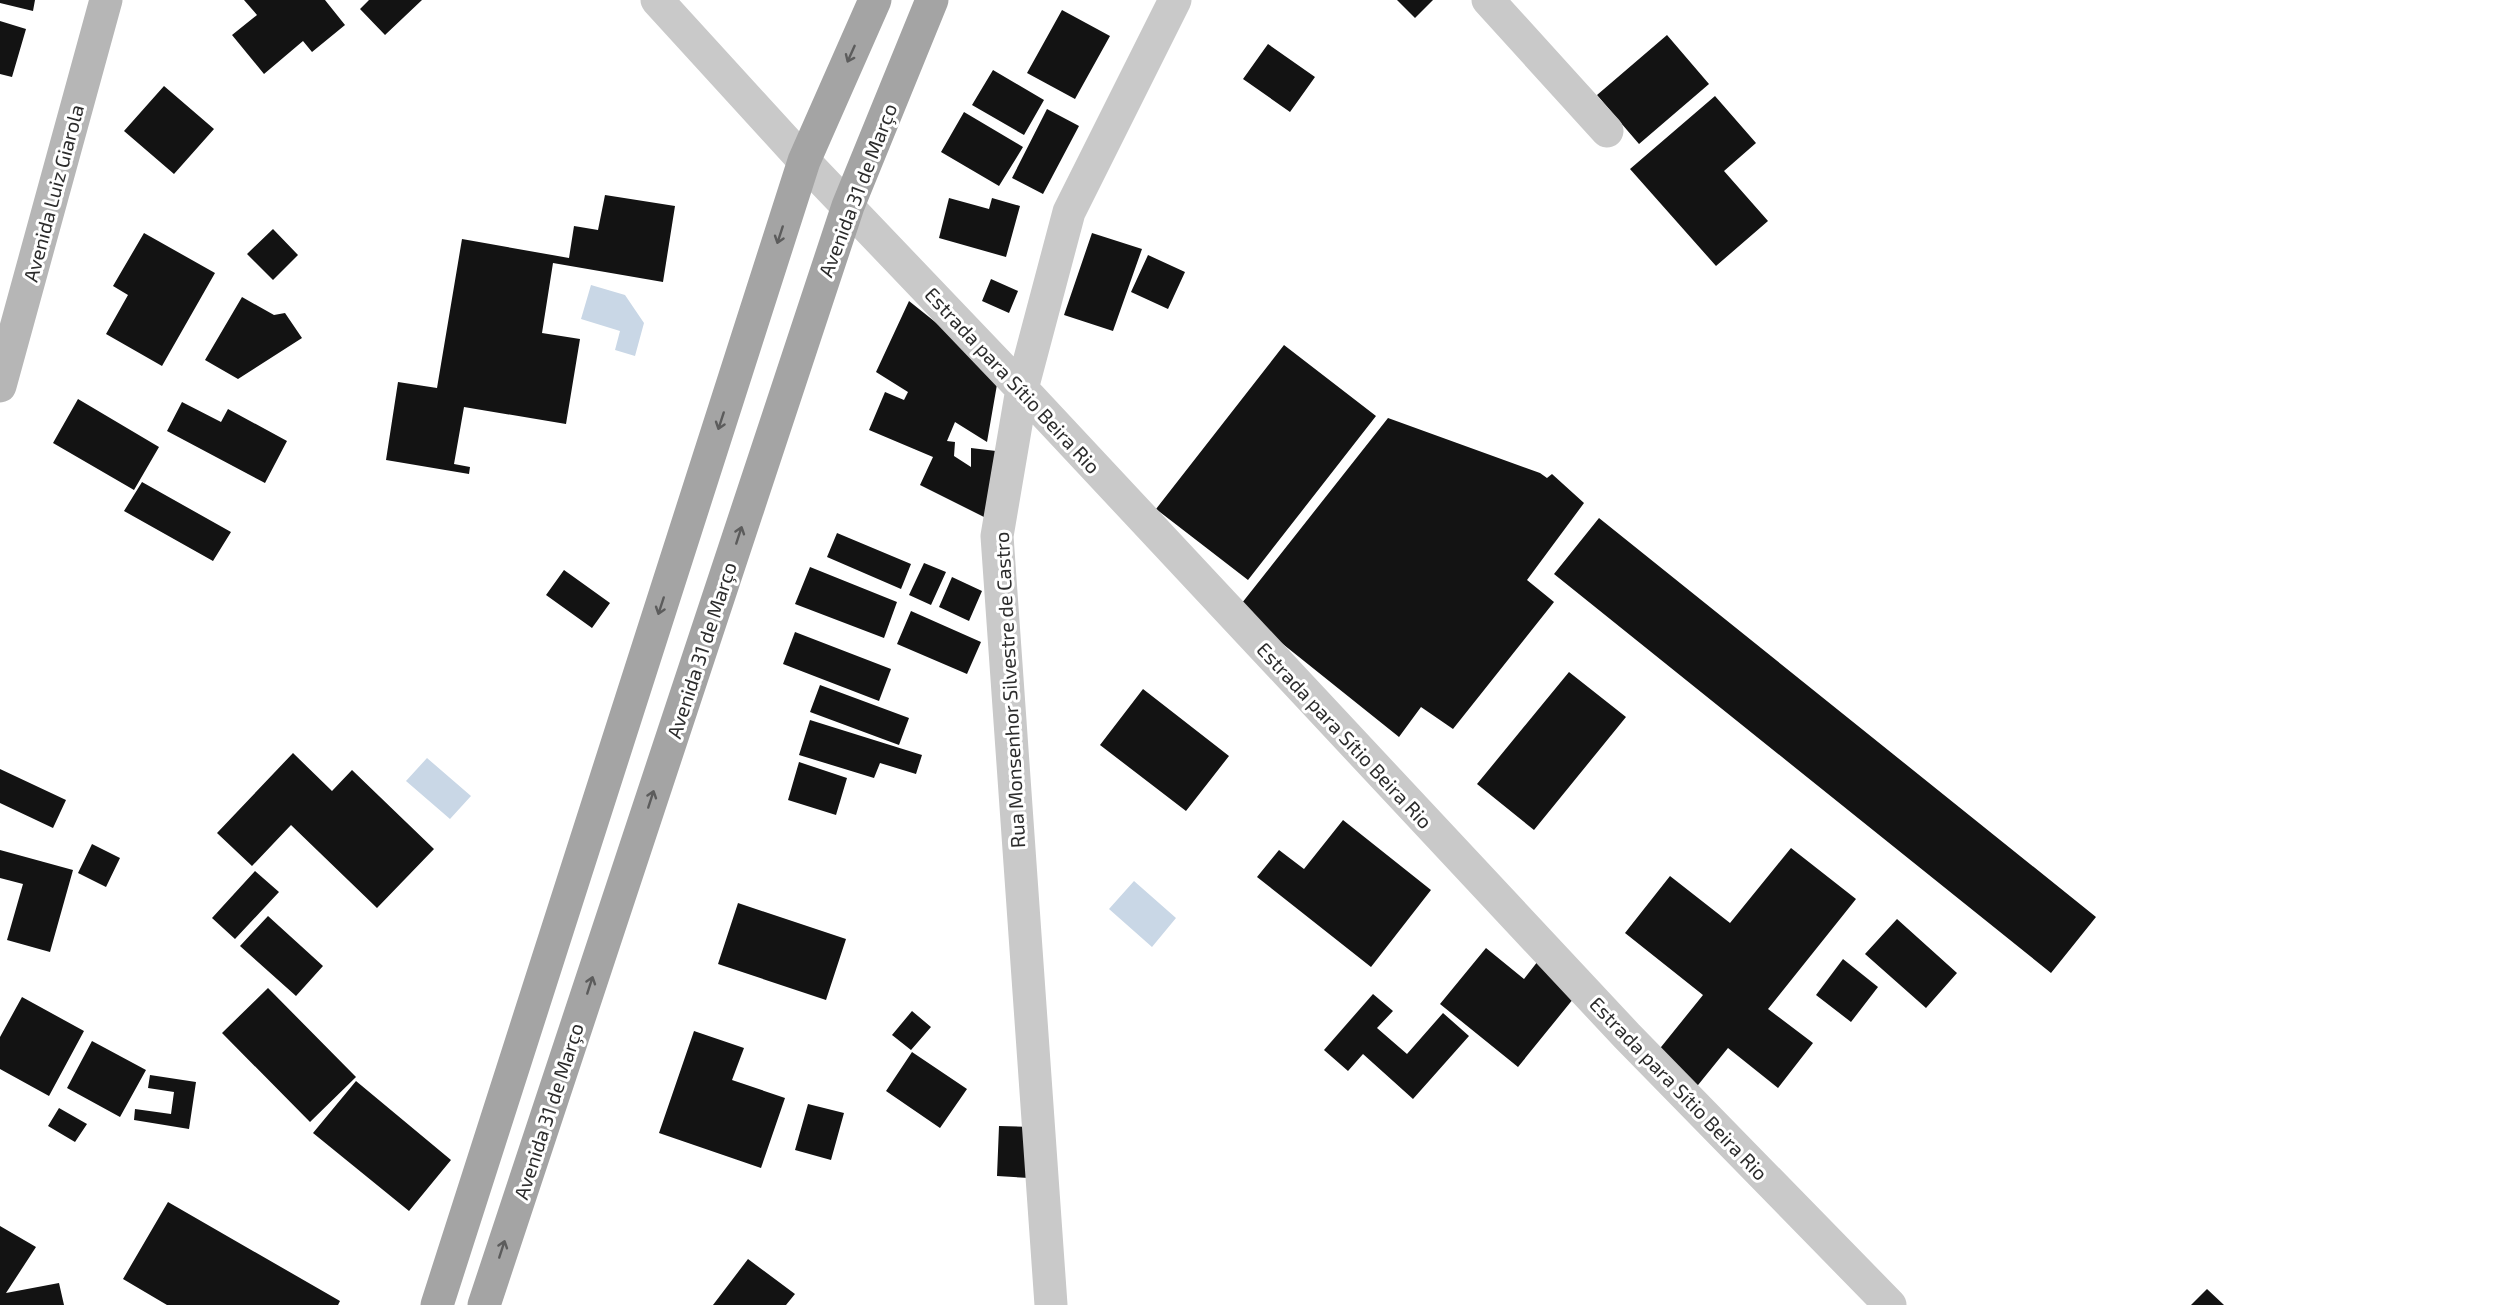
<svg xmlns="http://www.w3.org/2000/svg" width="2510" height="1305" viewBox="0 0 2510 1305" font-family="'Exo 2',sans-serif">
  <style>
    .water { fill: #c9d7e6 }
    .building { fill: #131313 }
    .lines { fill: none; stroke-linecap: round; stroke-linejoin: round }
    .street { stroke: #c9c9c9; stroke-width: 33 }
    .secondary { stroke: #b6b6b6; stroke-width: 33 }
    .primary { stroke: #a4a4a4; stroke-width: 33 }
    .oneway { stroke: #5c5c5c }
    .labels { text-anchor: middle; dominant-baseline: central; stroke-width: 6; stroke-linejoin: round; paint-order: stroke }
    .street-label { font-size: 20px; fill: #2c2c2c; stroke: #fff }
  </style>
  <rect width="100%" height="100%" fill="#fff"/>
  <!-- water -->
  <path class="water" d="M591,285l34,10 19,28 -9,33 -20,-6 5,-19 -39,-12z
    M427,758l44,38 -21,23 -44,-38z
    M1134,881l42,37 -24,29 -43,-38z"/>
  <!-- building -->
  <path class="building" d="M0,0h35l-2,11 -33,-8z
    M244,0h81l20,25 -33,27 -9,-11 -39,33 -32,-39 25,-20z
    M369,0h53l-37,35 -25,-26z
    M1397,0h36l-18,18z
    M1062,10l48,26 -35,63 -48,-26z
    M0,21l26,8 -14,48 -12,-3z
    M1667,35l42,49 -70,60 -42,-49z
    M1268,44l47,33 -25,35 -47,-33z
    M993,70l51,30 -20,35 -52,-30z
    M164,86l50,43 -40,45 -50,-43z
    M1715,96l41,47 -32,28 44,50 -52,45 -86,-97z
    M1047,109l32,17 -36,68 -31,-16z
    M964,112l59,35 -24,39 -58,-34z
    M605,195l70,11 -12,76 -110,-19 -11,70 38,6 -14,85 -102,-17 -10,57 16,3 -1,7 -83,-14 12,-78 39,6 25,-149 107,19 5,-32 24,4z
    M949,198l40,11 3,-11 28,8 -14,51 -67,-19z
    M273,229l25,26 -25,25 -26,-26z
    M144,233l71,40 -53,93 -56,-32 22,-39 -15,-9z
    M1092,233l50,16 -29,82 -49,-16z
    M1148,255l37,17 -17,37 -37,-17z
    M991,279l27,12 -9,22 -27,-12z
    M242,297l32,18 11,-2 17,25 -64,41 -33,-19z
    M909,301l90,72 -12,69 -32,-20 -8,19 8,1 -1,14 17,11v-19l25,3 -4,70 -72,-36 13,-28 -64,-27 16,-38 19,8 4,-8 -32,-20z
    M1284,345l92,71 -128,164 -92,-71z
    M78,399l81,48 -25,43 -81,-47z
    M182,402l39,20 7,-13 59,32 -22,42 -98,-52z
    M1388,418l152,55 7,5 5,-4 32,29 -57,77 27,22 -101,127 -32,-22 -22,30 -161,-129z
    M142,482l89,50 -18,29 -89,-50z
    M1599,518l497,399 -45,56 -497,-399z
    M837,533l74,31 -10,25 -74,-32z
    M924,563l22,9 -15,33 -22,-10z
    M810,567l87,35 -13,36 -89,-34z
    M564,570l46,33 -18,25 -46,-33z
    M952,577l30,14 -13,30 -30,-14z
    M911,611l70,31 -14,32 -70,-30z
    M795,632l96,37 -12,32 -96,-37z
    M1569,672l57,45 -92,113 -57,-46z
    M820,685l89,33 -10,27 -89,-33z
    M1143,689l86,67 -43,55 -86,-66z
    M810,720l112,35 -6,19 -36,-11 -6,15 -75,-23z
    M293,753l39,38 20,-21 82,79 -57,59 -86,-83 -39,41 -35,-33z
    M799,762l48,16 -11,37 -48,-15z
    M0,769l66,31 -13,28 -53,-25z
    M1343,820l88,70 -60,77 -114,-90 22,-27 25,19z
    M92,844l28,14 -14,29 -28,-14z
    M1791,848l65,51 -88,110 45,34 -35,45 -50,-40 -34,42 -41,-33 50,-62 -78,-62 45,-57 60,47z
    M0,850l73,20 -23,82 -43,-12 16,-56 -23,-6z
    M255,871l24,21 -44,47 -23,-21z
    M738,903l108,36 -20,61 -108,-36z
    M268,916l55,50 -27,30 -56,-50z
    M1897,919l60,54 -31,35 -61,-54z
    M1486,948l38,31 14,-18 40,32 -60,74 -78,-63z
    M1843,959l35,28 -27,35 -35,-27z
    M268,988l88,89 -46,45 -88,-89z
    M1373,994l20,17 -16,17 30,26 36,-41 26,23 -56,63 -50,-45 -15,17 -24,-21z
    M22,997l62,34 -35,65 -49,-27v-32z
    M912,1011l19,16 -20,23 -19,-15z
    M694,1031l50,17 -12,32 53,18 -24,70 -102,-35z
    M92,1041l54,29 -26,47 -53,-29z
    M912,1052l55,37 -27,39 -54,-37z
    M150,1075l46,7 -7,47 -55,-9 1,-11 36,5 3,-22 -26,-4z
    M356,1081l95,79 -42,51 -96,-78z
    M808,1104l36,9 -13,47 -36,-10z
    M59,1108l28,16 -12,18 -27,-16z
    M999,1126l33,1 -3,51 -32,-2z
    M168,1202l172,99 -2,4h-171l-44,-26z
    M0,1226l36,21 -30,46 53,-10 5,22h-64z
    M748,1259l47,35 -9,11h-73z
    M2207,1289l17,16h-33z"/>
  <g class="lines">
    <!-- street -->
    <path class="street" d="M657,0l147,161 218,228 605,647 263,269
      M1488,0l119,131
      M1051,1305l-54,-769 25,-147 47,-177 106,-212"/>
    <!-- secondary -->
    <path class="secondary" d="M0,386l106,-386"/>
    <!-- primary -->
    <path class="primary" d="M437,1305l367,-1144 71,-161
      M484,1305l364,-1099 84,-206"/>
  </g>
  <!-- one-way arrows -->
  <defs><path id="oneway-shaft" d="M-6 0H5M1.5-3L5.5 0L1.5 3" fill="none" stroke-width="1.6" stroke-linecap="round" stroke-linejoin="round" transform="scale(1.5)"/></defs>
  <g class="oneway">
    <use href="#oneway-shaft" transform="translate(851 54) rotate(114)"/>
    <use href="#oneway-shaft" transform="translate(780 235) rotate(108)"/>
    <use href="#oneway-shaft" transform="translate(721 421) rotate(108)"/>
    <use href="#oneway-shaft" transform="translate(739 535) rotate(-72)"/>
    <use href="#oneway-shaft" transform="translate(661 606) rotate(108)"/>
    <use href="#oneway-shaft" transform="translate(651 799) rotate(-72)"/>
    <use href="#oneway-shaft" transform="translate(590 985) rotate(-72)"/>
    <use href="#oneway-shaft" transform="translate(502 1249) rotate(-72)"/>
  </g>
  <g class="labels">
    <!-- street labels -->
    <g class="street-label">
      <text transform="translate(857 190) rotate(-69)">Avenida 31 de Março</text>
      <text transform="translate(53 193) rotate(-75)">Avenida Luiz Giarola</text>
      <text transform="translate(1013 380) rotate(47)">Estrada para Sítio Beira Rio</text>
      <text transform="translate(701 650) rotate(-72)">Avenida 31 de Março</text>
      <text transform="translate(1009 690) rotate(-93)">Rua Monsenhor Silvestre de Castro</text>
      <text transform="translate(1345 735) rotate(47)">Estrada para Sítio Beira Rio</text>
      <text transform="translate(1679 1088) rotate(46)">Estrada para Sítio Beira Rio</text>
      <text transform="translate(548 1111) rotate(-72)">Avenida 31 de Março</text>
    </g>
  </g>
</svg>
